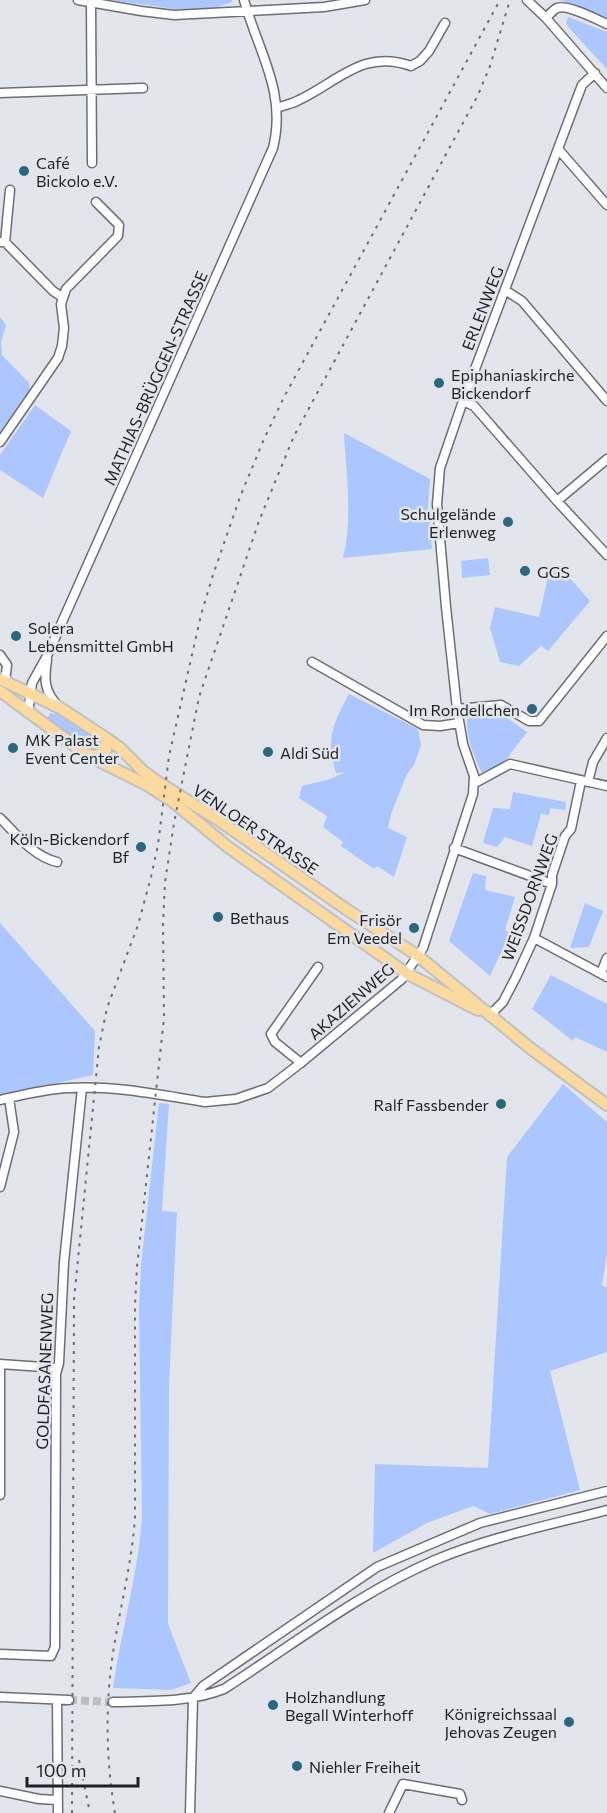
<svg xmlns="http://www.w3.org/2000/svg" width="607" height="1813" viewBox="0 0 607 1813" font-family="Commissioner,sans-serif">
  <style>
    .green { fill: #acc7fd }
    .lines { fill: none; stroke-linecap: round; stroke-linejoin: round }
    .minor-tunnel { stroke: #bbbec3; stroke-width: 8; stroke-dasharray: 8 4; stroke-linecap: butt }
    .minor-casing { stroke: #6c6e73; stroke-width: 11 }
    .major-casing { stroke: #c0c1c1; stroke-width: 14 }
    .minor { stroke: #fff; stroke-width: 8 }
    .major { stroke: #fbdaa0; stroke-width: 10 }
    .rail { stroke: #6c6e71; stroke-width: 2; stroke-dasharray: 3 6; stroke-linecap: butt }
    .poi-dot { fill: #2b677f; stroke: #e2e5eb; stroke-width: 2 }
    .labels { text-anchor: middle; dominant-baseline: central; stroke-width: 5; stroke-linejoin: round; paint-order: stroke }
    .poi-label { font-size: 16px; fill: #1f2022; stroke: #e2e5eb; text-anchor: start }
    .street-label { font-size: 16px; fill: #1f2022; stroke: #e2e5eb }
  </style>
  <rect width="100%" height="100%" fill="#e2e5eb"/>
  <!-- green -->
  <path class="green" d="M110,0h122v2l-20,7h-37z
    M559,0h48v19l-44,-18z
    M568,17l39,15v37l-38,-41 -3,-5z
    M0,317l6,8 -5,17 1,13 27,28 1,11 -30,38z
    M35,405l36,26 -28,67 -43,-28v-15z
    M344,433l86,46 -2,28 4,42 -89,9c10,-40 3,-84 1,-125z
    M488,558l2,17 -28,3 -1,-17z
    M560,567l30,34 -42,50 -7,-5 -22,20 -19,-4 -10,-34 5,-21 44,10 9,-40z
    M349,694l69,35 3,16 -7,20 -7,9 -16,40 -3,14 19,9 -13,40 -17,-11 -3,3 -33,-23 2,-4 -20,-15 4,-11 -28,-18 3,-12 28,-7 16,-7 -10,1c-11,-33 -3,-50 13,-79z
    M50,713l7,1 41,25 4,3v5l-6,4 -5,-1 -44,-31z
    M476,713l25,1 26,18 -22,29 -23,12c-9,-18 -15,-34 -15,-54z
    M513,792l53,10 -1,8 -15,-2 -1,7 -8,-1 -9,32 -27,-9 -8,10 -14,-4 10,-35 17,1z
    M473,873l13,3 -1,14 30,7 -10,33 5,3 -20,43 -41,-35z
    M585,903l18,8 -14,36 -19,1z
    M0,923l95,108 -2,44 -93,21z
    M551,975l56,29v48l-32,-15 -2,4 -41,-32z
    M563,1084l44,38v132l-5,32 5,1v65l-57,19 30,119 -90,24 -17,-8 -46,17 -54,30 2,-89 113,4 19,-311z
    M159,1103l10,1 -7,107 15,1 -8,173 -1,239 23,59 -20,7 -58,-2c8,-57 25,-113 29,-171l-3,-209 2,-43z"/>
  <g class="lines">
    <!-- minor-tunnel -->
    <path class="minor-tunnel" d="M69,1700l44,2"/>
    <defs>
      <path id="minor" d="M78,0l63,11 33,4 150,-8 41,-7
        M527,0l19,18 61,70
        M91,2l1,161
        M546,18c3,-3 7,-8 11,-10 10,-4 39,11 50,16
        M0,93l143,-5
        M277,108c7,-3 15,-4 22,-8 40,-19 64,-51 112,-34l9,-5 9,-10 16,-28
        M559,150l48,55
        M0,242h5l48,49 9,6
        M5,242l5,-52
        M505,290l17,11 85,100
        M463,401l11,5 83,95 50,54
        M0,442l58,-84 4,-12 2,-18 -3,-24 5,-15 52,-53 1,-11 -23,-23
        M557,501l50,-42
        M0,655l7,10 -2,17
        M47,660c-3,19 -3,31 11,46
        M312,662l111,63 17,1 19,-3
        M457,709l44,-4 28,16h10l68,-85
        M28,713l4,-30 15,-27 226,-508c14,-56 -15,-97 -29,-148
        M588,782l5,-20 14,-24
        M475,783l35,-19 97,22
        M0,818c17,17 33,38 57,44
        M454,848l98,36
        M534,938l73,39
        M601,973l6,-15
        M489,1016l14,-14 13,-25 18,-39 18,-54v-9l13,-39 6,-7 10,-48
        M301,1063l-26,-21 -4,-8 47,-67
        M0,1100c22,-5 45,-11 68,-12 45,-3 92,7 137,14l31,-3 32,-11 34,-26 100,-83 21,-31 50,-154 1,-18 -11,-32 -6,-35 -11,-102 -9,-103 3,-36 23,-67 119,-316 13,-12
        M0,1187l14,-55 -5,-34
        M0,1364l57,4
        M0,1495v-131
        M0,1654l51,2 4,-9 1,-273 3,-11 5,-101 18,-174
        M0,1697l69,3
        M193,1698l10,-12 174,-119 103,-44 127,-32
        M57,1700l1,113
        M113,1702c37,-1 75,1 111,-13 70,-45 135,-96 211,-129 55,-23 115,-35 172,-50
        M0,1791l39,8 18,1
        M190,1813l3,-115
        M389,1813l14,-29 57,10 2,6"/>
      <path id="major" d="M0,679l62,30 44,29 14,10 23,23 15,11 59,37 129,90 71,46 113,93 77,57
        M0,691l87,64 60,30 25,16 56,46 178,126 72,37
        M88,755l8,1 10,-6v-12"/>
    </defs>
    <!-- minor casing -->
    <use href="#minor" class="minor-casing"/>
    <!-- major casing -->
    <use href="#major" class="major-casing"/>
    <!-- minor -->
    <use href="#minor" class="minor"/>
    <!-- major -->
    <use href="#major" class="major"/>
    <!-- rail -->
    <path class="rail" d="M79,1760l11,53
      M72,1813l2,-513 25,-253 8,-39 31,-83 13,-48 7,-32 11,-89 32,-141 11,-37 28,-81 24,-58 20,-42 216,-397
      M115,1813c-9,-52 -10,-108 -2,-160 7,-46 19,-90 22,-136v-212l2,-38 27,-249 -1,-93 2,-43 9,-59 25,-126 60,-176 35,-85 184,-341 12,-29 20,-66"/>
  </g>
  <!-- markers -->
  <g class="poi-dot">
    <circle cx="24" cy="171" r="6"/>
    <circle cx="439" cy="383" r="6"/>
    <circle cx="508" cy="522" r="6"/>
    <circle cx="525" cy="571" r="6"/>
    <circle cx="16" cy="636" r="6"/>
    <circle cx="532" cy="709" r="6"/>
    <circle cx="13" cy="748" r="6"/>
    <circle cx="268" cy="752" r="6"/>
    <circle cx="141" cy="847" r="6"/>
    <circle cx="218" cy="917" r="6"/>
    <circle cx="414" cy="928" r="6"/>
    <circle cx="501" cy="1104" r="6"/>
    <circle cx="273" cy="1705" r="6"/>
    <circle cx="569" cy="1722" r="6"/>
    <circle cx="297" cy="1766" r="6"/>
  </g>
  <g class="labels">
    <!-- poi labels -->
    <g class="poi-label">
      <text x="36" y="162">Café<tspan x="36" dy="18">Bickolo e.V.</tspan></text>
      <text x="451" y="374">Epiphaniaskirche<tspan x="451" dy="18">Bickendorf</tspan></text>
      <text x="496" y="513" text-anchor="end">Schulgelände<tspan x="496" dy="18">Erlenweg</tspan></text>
      <text x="537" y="571">GGS</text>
      <text x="28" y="627">Solera<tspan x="28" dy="18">Lebensmittel GmbH</tspan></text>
      <text x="520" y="709" text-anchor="end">Im Rondellchen</text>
      <text x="25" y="739">MK Palast<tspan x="25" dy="18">Event Center</tspan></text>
      <text x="280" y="752">Aldi Süd</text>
      <text x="129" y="838" text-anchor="end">Köln-Bickendorf<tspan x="129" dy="18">Bf</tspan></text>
      <text x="230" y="917">Bethaus</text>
      <text x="402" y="919" text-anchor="end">Frisör<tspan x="402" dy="18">Em Veedel</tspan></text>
      <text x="489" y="1104" text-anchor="end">Ralf Fassbender</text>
      <text x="285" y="1696">Holzhandlung<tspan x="285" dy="18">Begall Winterhoff</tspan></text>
      <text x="557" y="1713" text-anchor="end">Königreichssaal<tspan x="557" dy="18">Jehovas Zeugen</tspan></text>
      <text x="309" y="1766">Niehler Freiheit</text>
    </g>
    <!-- street labels -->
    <g class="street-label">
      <text transform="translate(482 308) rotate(-69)">ERLENWEG</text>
      <text transform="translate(155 378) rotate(-66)">MATHIAS-BRÜGGEN-STRASSE</text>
      <text transform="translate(256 829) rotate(34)">VENLOER STRASSE</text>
      <text transform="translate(529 897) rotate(-70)">WEISSDORNWEG</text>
      <text transform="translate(351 1001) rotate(-41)">AKAZIENWEG</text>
      <text transform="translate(44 1371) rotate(-88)">GOLDFASANENWEG</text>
    </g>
  </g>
  <!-- scale -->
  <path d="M27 1777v9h111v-9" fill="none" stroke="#1f2022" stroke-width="3"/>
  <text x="36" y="1777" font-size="18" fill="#1f2022" stroke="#e2e5eb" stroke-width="4.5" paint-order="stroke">100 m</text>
</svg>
